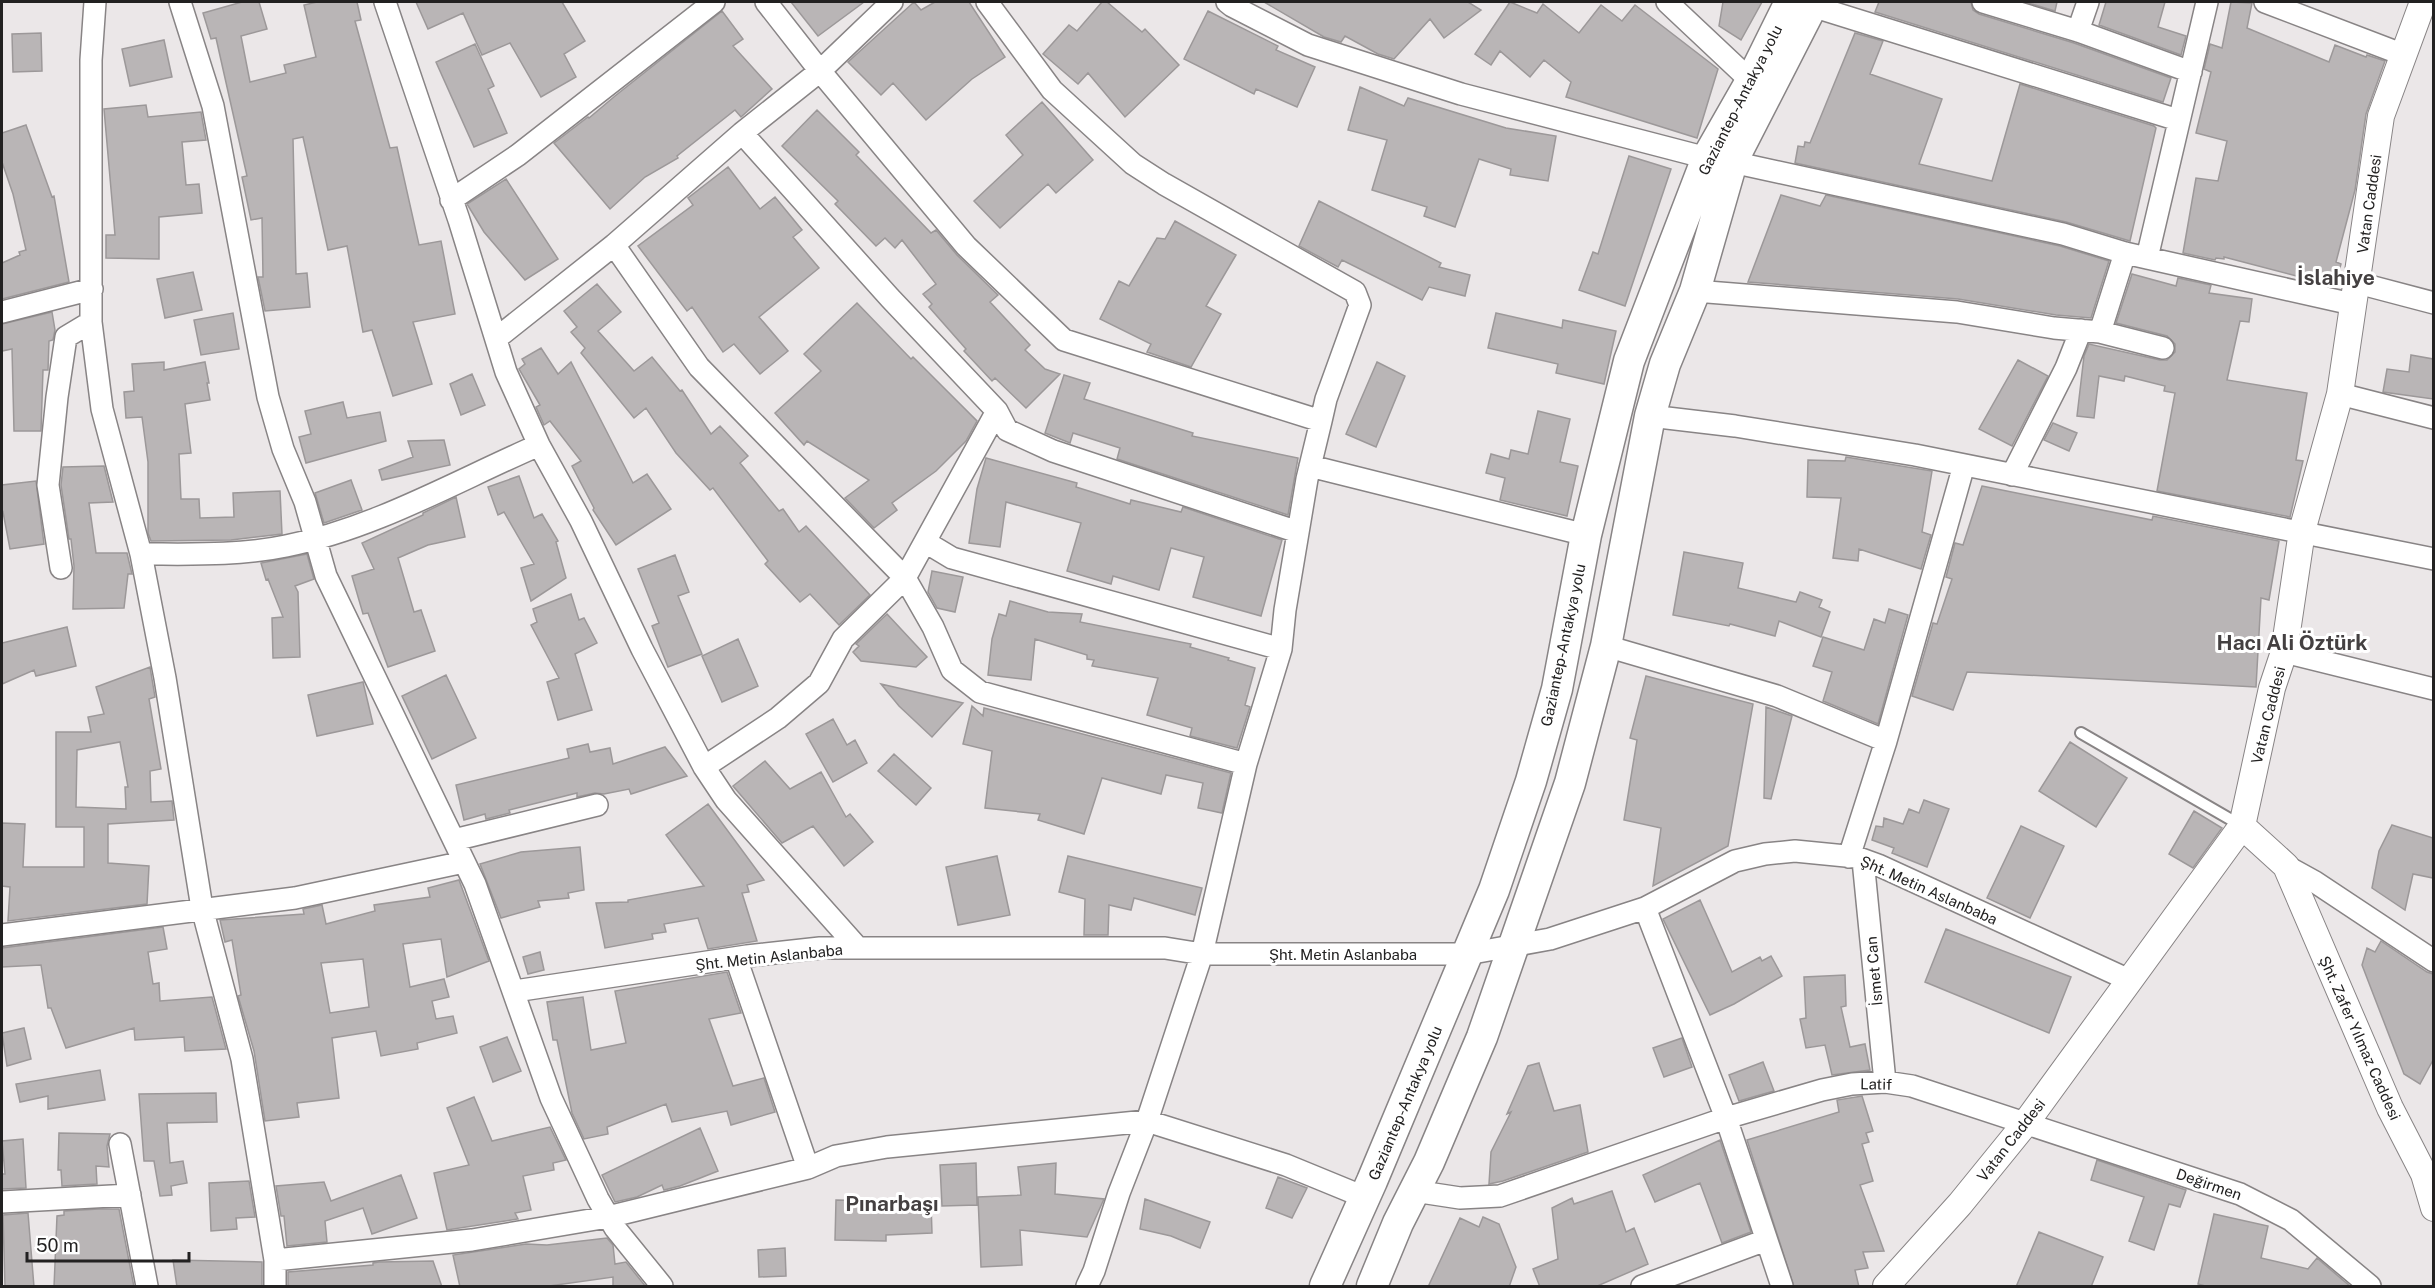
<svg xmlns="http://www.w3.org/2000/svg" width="2435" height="1288" viewBox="0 0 2435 1288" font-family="'Public Sans',sans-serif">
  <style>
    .building { fill: #b9b5b6; stroke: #9c9899; stroke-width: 1.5; fill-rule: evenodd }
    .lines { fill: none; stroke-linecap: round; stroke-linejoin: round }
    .service-casing { stroke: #888485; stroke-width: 14 }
    .minor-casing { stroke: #888485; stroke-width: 24 }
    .tertiary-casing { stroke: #888485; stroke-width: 28 }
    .secondary-casing { stroke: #888485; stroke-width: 33 }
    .service { stroke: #fff; stroke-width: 10 }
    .minor { stroke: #fff; stroke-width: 21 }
    .tertiary { stroke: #fff; stroke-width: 26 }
    .secondary { stroke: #fff; stroke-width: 30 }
    .labels { text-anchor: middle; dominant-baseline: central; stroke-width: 6; stroke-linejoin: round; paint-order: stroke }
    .street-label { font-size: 15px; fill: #222121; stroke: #fff }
    .district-label { font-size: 21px; font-weight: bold; fill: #444041; stroke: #fff }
  </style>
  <rect width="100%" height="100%" fill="#ebe7e8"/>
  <!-- building -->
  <path class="building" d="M242,2h17l8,27 -26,7 9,46 36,-9 -2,-8 32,-8 -12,-52 13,-3h40l4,18 -6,1 35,127 7,-1 22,98 22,-4 14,73 -42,8 19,62 -39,12 -21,-66 -9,2 -16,-86 -19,4 -25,-113 -10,2 3,135 11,-1 3,34 -45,4 -7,-34h5l-1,-59 -11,2 -9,-43 5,-1 -31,-138 -5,1 -8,-26z
    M416,2h146l23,39 -21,13 12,23 -35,20 -31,-54 -28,12 -19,-42 -35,16z
    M791,2h73l-46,34z
    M914,2l7,8 14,-8h34l36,55 -33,22 -46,41 -33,-37 -12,12 -33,-33z
    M1102,2h5l35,30 3,-3 34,36 -54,52 -37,-44 -10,11 -35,-30 26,-29 8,6z
    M1264,2h204l13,8 -37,28 -14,-19 -36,40 -16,-5 -33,-18 -4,6 -17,-5z
    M1510,2l27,11 6,-9 36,29 22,-28 21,16 13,-16 83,64 -21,69 -131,-41 5,-15 -27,-22 -14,17 -30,-26 -9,14 -16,-11z
    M1723,2h39l-21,38 -22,-14z
    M1879,2h92l2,8 6,4 95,29 97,35 -8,24 -288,-90z
    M2025,2h32l-2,9z
    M2106,2h59l-7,25 28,9 -5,19 -82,-30z
    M2231,2l21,1 -5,25 82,34 6,-17 31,12 1,-2 18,6 -19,53 -11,76 -19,72 5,2 -6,22 -111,-29v2l-8,-1 -1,2 -32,-7 13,-75 22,3 9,-40 -31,-8 15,-61 -7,-3 6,-25 12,4z
    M722,11l21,28 -10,7 39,43 -31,28 -6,-7 -58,46 1,2 -33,19 -35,32 -56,-66 34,-26 1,1 26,-22z
    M1208,11l70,35 -2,4 39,17 -18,40 -41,-18 -2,5 -70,-35z
    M41,33l1,38 -29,1 -1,-38z
    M1855,33l28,8 -13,33 72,25 -23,65 73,17 28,-97 134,42 2,2 -26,113 -64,-19 -271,-59 3,-17 6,1 1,-5 5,1z
    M164,40l8,37 -42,9 -8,-37z
    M475,44l19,42 -6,3 19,44 -33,14 -38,-85z
    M1360,87l44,19 4,-8 98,30 50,8 -8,45 -38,-6 1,-6 -32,-10 -24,68 -31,-11 3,-9 -55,-17 15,-50 -39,-10z
    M1042,102l51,58 -37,33 -8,-9 -48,44 -26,-27 49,-46 -17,-20z
    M146,105l2,12 53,-5 5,28 -24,2 4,43 13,-1 3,29 -43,4v42l-53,-1v-23h9l-11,-126z
    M817,110l42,42 -3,3 75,78 5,-3 21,25 41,40 -8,7 40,43 -5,5 20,19 15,5 -34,34 -31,-30 -3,3 -28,-30 2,-2 -37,-42 3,-3 -9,-10 13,-10 -34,-44 -7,8 -10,-10 -9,8 -41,-42 3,-3 -56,-55z
    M26,125l26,72 2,-1 15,86 -67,17v-36l18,-8 -1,-3 7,-2 -13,-56 -11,-32v-29z
    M1629,156l42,13 -46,137 -46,-16 14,-38 5,2z
    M728,167l32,42 15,-12 27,33 -9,7 26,31 -60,49 29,34 -28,23 -26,-30 -11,8 -31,-45 -5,4 -49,-65 55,-41 -5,-7z
    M506,179l52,80 -33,21 -41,-48 -17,-28z
    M1781,195l39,11 6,-11 234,51 49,15 -18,57 -35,-3 -98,-16 -210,-17z
    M1319,201l122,62 -2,4 31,8 -5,21 -36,-9 -7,13 -80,-40 -4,7 -39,-21z
    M1175,221l61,34 -30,51 15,8 -30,53 -44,-15 4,-8 -51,-25 19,-38 10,5 28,-48 8,1z
    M193,272l9,38 -37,8 -8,-39z
    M2132,274l44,12 2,-8 33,7 -2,8 43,6 -3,23 -9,-1 -13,59 80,13 -11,67 7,1 -13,56 -133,-26 18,-98 -11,-2 1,-5 -40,-10 -1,5 -25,-5 -5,42 -17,-2 7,-60 5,-12 71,16h7l8,-8v-8l-8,-8 -51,-13z
    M597,284l24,28 -23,19 36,40 18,-14 28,34 2,-1 29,44 9,-8 28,30 -8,7 39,48 4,-2 16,23 7,-6 64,69 -31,30 -29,-31 -10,8 -35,-38 3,-3 -55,-73 -3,2 -34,-37 -30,-45 -12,10 -53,-65 4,-5 -14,-16 6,-5 -13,-16z
    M857,303l54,56 2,-2 64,64 -11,20 -30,30 -44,32 5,7 -23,18 -29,-30 24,-18 -62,-39 -3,4 -29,-32 46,-42 -17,-17z
    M52,312l3,18 -2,10 -4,1 -1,29h-5l-2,61h-27l-2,-82 -10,2v-27z
    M233,313l6,36 -38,6 -7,-35z
    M1496,313l66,15 1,-8 53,11 -12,53 -48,-11 2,-9 -70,-16z
    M541,348l17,26 13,-12 62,121 14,-9 24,35 -55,36 -23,-35 1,-2 -22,-42 9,-5 -31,-40 -6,4 -8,-18 4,-2 -21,-36 6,-5 -3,-5z
    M2411,355l22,4v40l-50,-7 4,-23 22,3z
    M2018,360l30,16 -36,70 -33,-17z
    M164,362v8l41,-8 4,21h-2l3,17 -25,4 6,49 -12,1 2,45h18l1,19 34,-1 -1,-24 47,-2 2,43 -51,6 -80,1 -3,-8v-71l-6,-45 -16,1 -2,-26 10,-1 -2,-27z
    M1377,362l28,14 -29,71 -30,-13z
    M472,374l13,31 -24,10 -11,-31z
    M1064,375l26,8 -6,16 109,34 -1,3 106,22 -10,57 -171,-56 3,-11 -47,-15 -3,10 -25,-10z
    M343,402l4,16 33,-6 6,29 -80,22 -7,-26 12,-3 -6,-23z
    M1538,411l32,8 -10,43 18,4 -11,50 -67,-16 5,-22 -19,-5 5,-19 18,5 2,-9 17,4z
    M2053,423l24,10 -8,18 -25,-11z
    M444,440l6,25 -68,15 -3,-10 34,-13 -5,-16z
    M1846,457l86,14 -10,61 9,3 -10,34 -62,-20 -1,12 -25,-3 8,-60 -34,-1 1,-37 37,1z
    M986,458l91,25 -1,4 54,17 1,-4 50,12 2,-5 99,33 -21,76 -68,-19 11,-40 -33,-9 -12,42 -46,-14 -2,8 -44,-13 14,-48 -75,-21 -6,45 -31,-4 8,-54z
    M104,466l9,36 -24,1 7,50h31l5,21h-4l-4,34 -51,1 1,-43 -3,-27h-2l-8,-54 2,-18z
    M519,476l15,42 8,-4 16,27 -2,1 10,36 -35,23 -10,-33 13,-4 -30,-52 -6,3 -10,-28z
    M351,480l11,30 -38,13 -9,-30z
    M36,481l8,63 -34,5 -7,-37 -1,1v-28z
    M1982,486l170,34 1,-4 126,25 -10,59 -8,-2 -5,89 -289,-15 -14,38 -41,-14 21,-73 4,1 15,-45 -6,-2 9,-34 8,2z
    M456,497l9,40 -37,8 -30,13 16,54 7,-2 14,41 -47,16 -20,-54 -5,1 -11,-38 22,-7 -12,-26 61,-28v-2z
    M1684,552l59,11 -5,25 58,14 4,-10 22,8 -3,7 11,5 -9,25 -42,-16 -4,15 -45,-12 -1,2 -56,-11z
    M307,554l7,25 -19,7 3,6 2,65 -27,1 -1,-40 11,-1 -15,-38 -2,1 -5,-17z
    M675,555l14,37 -11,4 24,58 -34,13 -16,-41 7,-3 -21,-54z
    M932,571l31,6 -8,35 -18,-4 -9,-16z
    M571,594l8,26 5,-2 13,25 -22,11 17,56 -34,10 -11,-38 12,-4 -28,-53 6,-3 -4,-13z
    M1010,601l38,11 34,2 -2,8 111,22 -1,3 39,11 -1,2 27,8 -10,37 5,2 -13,41 -47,-12 2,-8 -45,-13 11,-37 -66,-12 2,-6 -7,-1v-4l-52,-16 -4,41 -43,-5 4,-36 7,-25 7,2z
    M1889,609l19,6 -30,109 -55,-23 9,-29 -19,-6 10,-29 41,13 10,-31 11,4z
    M887,614l40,43 -11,10 -55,-6 -8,-9 6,-6 -3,-2z
    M67,627l9,39 -40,10 -2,-6 -32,14v-41z
    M738,639l20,47 -36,16 -20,-46z
    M150,667l5,30 -6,2 12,70 -11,2 1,31 21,-1 2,19 -66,4v39l41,3 -2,38 -139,17 2,-34 -8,-1v-63l23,1 -2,43h61v-40h-28v-95h35l-3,-15 16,-3 -8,-27zM120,742l8,45h-3l1,22 -50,-2 1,-57z
    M446,675l30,63 -44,21 -30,-63z
    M1646,676l107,28 -25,142 -75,40 8,-58 -37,-8 13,-80 -7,-2z
    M363,682l10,42 -56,12 -9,-41z
    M881,684l82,19 -31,34 -33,-31z
    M972,706l11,10 1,-8 247,65 -9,40 -24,-5 5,-25 -37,-8 -5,19 -59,-16 -18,56 -46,-14 2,-6 -55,-6 7,-57 -29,-7z
    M1766,707l26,9 -21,83 -7,-1z
    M833,719l14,26 8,-5 12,23 -34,19 -27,-48z
    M2070,742l57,36 -31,49 -57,-36z
    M588,744l2,8 20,-4 3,16 52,-17 22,29 -56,18 -2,-5 -25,5 -9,-1 -18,4v-4l-68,17 1,3 -24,6 -1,-5 -21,6 -8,-35 113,-27 -2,-9z
    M894,754l37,34 -15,17 -38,-34z
    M765,761l25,28 31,-17 25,45 4,-3 23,28 -29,24 -31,-40 -31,17 -49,-57z
    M1924,800l25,9 -22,58 -35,-14 2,-5 -22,-8 4,-14 7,1 1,-9 19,6 6,-15 10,4z
    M708,804l56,76 -17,5 2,7 -7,1 15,48 -49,8 -10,-31 -34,6 2,8 -14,2 1,5 -48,9 -9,-45 32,-1v-2l76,-14 -38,-51z
    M2194,811l28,17 -29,40 -24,-14z
    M2392,825l41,13v40l-20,-4 -8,36 -33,-22 7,-37z
    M2021,826l43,20 -34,72 -43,-20z
    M580,847l4,43 -16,3 1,5 -31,3 2,6 -39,11 -21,-54 41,-12z
    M997,856l13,59 -52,10 -12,-58z
    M1068,856l134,32 -7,27 -61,-17 -3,12 -22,-5 -1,30h-24l1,-36 -26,-7z
    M459,880l30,81 -42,16 -6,-38 -38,5 7,43 34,-8 5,18 -17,4 4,18 17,-3 4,17 -40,10 1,6 -37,7 -5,-25 -44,7 7,60 -42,5 2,14 -34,4 -11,-70 -16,-55 3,-1 -9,-55 -7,2 -5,-22 84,-6 -1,-5 19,-4 4,19 49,-13 -1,-6 56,-8 -2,-9zM363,959l6,48 -39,6 -9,-50z
    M1700,900l32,72 28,-15 2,4 9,-5 11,20 -48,28 -24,11 -47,-96z
    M163,927l4,22 -19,3 5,32 6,-1 1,18 52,-4 14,52 -41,2 -1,-14 -49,3 -1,-12 -68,20 -15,-40h-3l-7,-43 -39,2v-19z
    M1946,929l125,48 -22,56 -124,-51z
    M2381,941l46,31 6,2v86l-13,24 -16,-10 -42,-109 5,-17 8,4z
    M540,952l4,18 -16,4 -5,-17z
    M727,972l14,41 -32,6 24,67 31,-8 11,34 -44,13 -4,-14 -55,11 -6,-18 -59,23 1,7 -24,5 -12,-26 -15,-73h-4l-6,-38 36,-5 8,53 35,-7 -11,-52z
    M1845,975l1,31 -5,1 9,40 15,-3 5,26 -38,5 -7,-30 -19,3 -6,-29 6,-1 -2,-41z
    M24,1028l7,31 -24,7 -5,-33z
    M507,1037l14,34 -28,11 -13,-35z
    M1682,1038l10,29 -28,10 -11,-29z
    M1763,1062l11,29 -35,10 -10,-26z
    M1539,1063l15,48 26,-6 8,47 -85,29 -14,3 2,-32 20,-40 -4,2 21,-48z
    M100,1070l5,30 -57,9v-13l-28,6 -4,-18z
    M216,1093l1,29 -50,1 3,40 13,-2 4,22 -16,3 1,9 -12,1 -6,-35h-10l-5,-67z
    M1862,1096l11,35 -7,2 3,9 -7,2 11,37 -13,4 24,66 -21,1 5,16 -13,2 4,17h-65l-47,-147 92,-28 -2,-12z
    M474,1097l18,44 58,-14 16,33 -13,3 1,7 -31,6 8,34 -16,3 3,6 -71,11 -13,-57 35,-8 -22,-57z
    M700,1128l18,43 -38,15 -16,4 -2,-5 -25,12 -22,5 -13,-27z
    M59,1133l51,1 -3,12 2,21 -13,-1 1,18 -35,2 -1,-16h-3z
    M23,1139l3,49 -24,1v-15h3l-3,-33z
    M1720,1140l31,92 -29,11 -22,-60 -45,19 -12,-27z
    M2097,1160l89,30 -6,17 -11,-3 -15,46 -25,-9 15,-44 -53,-17z
    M976,1163l1,42 -35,1 -2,-41z
    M1056,1163l-1,31 49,5 -17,38 -67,-7 2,35 -41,2 -3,-70 43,-2 -3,-28z
    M401,1175l16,43 -45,16 -9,-26 -38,13 2,21 -40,4 -3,-30h-3l-5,-30 48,-4 7,19z
    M1278,1177l29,11 -15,30 -26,-10z
    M249,1181l6,36 -19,1 1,11 -26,2 -2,-48z
    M1612,1191l14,41 8,-4 14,36 -53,23h-55l-7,-18 25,-10 -6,-51 20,-10 2,6z
    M1145,1199l65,23 -10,26 -29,-12 -31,-7z
    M836,1200l51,1v3l44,-1 1,30 -46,2v6l-51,-1z
    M99,1209h20l15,78h-80l3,-71 7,-1v-4z
    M28,1213l6,74h-29l-2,-72z
    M2214,1214l54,12 -7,32 47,11 9,-11 34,29h-142l-11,-3z
    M1483,1217l16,7 17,43 -7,20h-81l32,-69 19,9z
    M2039,1232l64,25 -12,30h-75z
    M607,1238l6,7 2,19 11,-2 20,25h-33v-10l-71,10h-82l-7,-32 73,-11 21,1z
    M785,1248l1,28 -27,1 -1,-27z
    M173,1260l89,2v25h-85z
    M433,1261l9,26h-154v-15l85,-7v-2l6,-1z"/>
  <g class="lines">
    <defs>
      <path id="service" d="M2081,733l161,93"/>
      <path id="minor" d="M95,2l-4,58v262l11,87 39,145 24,124 37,230 40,151 33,201v26
        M180,2l33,104 55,291 15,52 22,53 21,74 149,308 76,214 47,101 17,29 47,58
        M385,2l74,218 47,152 33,73 42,76 61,128 62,118 22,33 132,148
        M766,2l54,69 146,175 98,94 257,81
        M987,2l65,88 81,74 31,20 191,108 5,13 -34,94 -5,22 -14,58 -22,131 -4,39 -35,115 -44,190 -55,167 -28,72 -25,78 -7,15
        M1227,2l5,4 76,39 153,49 246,64
        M1667,2l84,79
        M1983,2l95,29 113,41
        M2265,2l139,53
        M1812,6l366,114
        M2078,31l10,-29
        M742,133l148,165 107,113 10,19 46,21 245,81
        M1732,162l331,72 62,19 227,51
        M451,200l67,-45 196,-153
        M614,245l85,122 206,211 28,49 19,43 28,22 266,72
        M2147,258l60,-256
        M2358,283l76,20
        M1695,291l262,21 97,16 46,4 63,16
        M2,312l90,-23
        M2100,332l25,-79
        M497,338l117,-93 128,-112 78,-62 72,-69
        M2340,394l94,24
        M1650,416l85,10 180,29 519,104
        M1310,466l276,69
        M2012,475l54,-107 15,-38
        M927,543l25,15 329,91
        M141,554c49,0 97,2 145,-8 90,-18 170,-65 253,-101
        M61,568l-13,-83 9,-88 9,-60 25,-15
        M1606,646l171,50 109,45
        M2284,652l150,37
        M704,767l74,-49 41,-35 24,-44 62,-61 92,-167
        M454,840l143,-35
        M1849,857l37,-116 78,-276
        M1863,860l22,222
        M2286,866l29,16 119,79
        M1645,908l81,210 56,168
        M2,935l293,-37 169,-36
        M736,958l72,210
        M515,991l232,-35 73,-8h345l37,6h265l83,-15 95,-31 90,-47 30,-7 30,-3 61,6 22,8 251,115
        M120,1144l27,142
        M1414,1191l46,7 40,-2 226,-78 96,-28 30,-6 33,-2 27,4 328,108 51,26 79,66
        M2,1202l128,-7
        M275,1260l197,-20 136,-23 200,-49 28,-12 51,-9 260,-26 139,44 78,32
        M1642,1286l124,-46"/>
      <path id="tertiary" d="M2242,826l44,40 104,242 34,66 10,34
        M1886,1286l74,-82 65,-80 217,-298 30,-138 12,-36 18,-121 38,-137 41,-278 42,-114"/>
      <path id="secondary" d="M1325,1286l47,-105 122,-291 37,-109 26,-92 29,-154 43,-174 78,-203 44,-77 39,-79
        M1372,1286l26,-63 31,-61 53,-125 88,-254 36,-137 44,-230 15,-52 30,-73 37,-129 82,-160"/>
    </defs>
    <!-- service casing -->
    <use href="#service" class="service-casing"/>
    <!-- minor casing -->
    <use href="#minor" class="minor-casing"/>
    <!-- tertiary casing -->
    <use href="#tertiary" class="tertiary-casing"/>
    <!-- secondary casing -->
    <use href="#secondary" class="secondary-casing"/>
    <!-- service -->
    <use href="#service" class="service"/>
    <!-- minor -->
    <use href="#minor" class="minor"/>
    <!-- tertiary -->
    <use href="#tertiary" class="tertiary"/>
    <!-- secondary -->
    <use href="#secondary" class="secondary"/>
  </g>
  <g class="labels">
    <!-- street labels -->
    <g class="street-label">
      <text transform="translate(1740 100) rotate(-63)">Gaziantep-Antakya yolu</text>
      <text transform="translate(2369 204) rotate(-82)">Vatan Caddesi</text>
      <text transform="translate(1563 645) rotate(-78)">Gaziantep-Antakya yolu</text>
      <text transform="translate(2268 715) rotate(-76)">Vatan Caddesi</text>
      <text transform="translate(1929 890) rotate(24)">Şht. Metin Aslanbaba</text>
      <text x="1343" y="954">Şht. Metin Aslanbaba</text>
      <text transform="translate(769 957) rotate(-6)">Şht. Metin Aslanbaba</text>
      <text transform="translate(1874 971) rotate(-95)">İsmet Can</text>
      <text transform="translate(2360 1038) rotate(66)">Şht. Zafer Yılmaz Caddesi</text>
      <text transform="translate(1876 1084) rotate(1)">Latif</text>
      <text transform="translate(1405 1103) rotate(-67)">Gaziantep-Antakya yolu</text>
      <text transform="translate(2011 1140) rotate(-52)">Vatan Caddesi</text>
      <text transform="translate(2209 1184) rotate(19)">Değirmen</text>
    </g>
    <!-- district labels -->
    <g class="district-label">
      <text x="2336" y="277">İslahiye</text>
      <text x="2292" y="642">Hacı Ali Öztürk</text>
      <text x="892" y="1203">Pınarbaşı</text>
    </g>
  </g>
  <!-- border -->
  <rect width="2435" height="1288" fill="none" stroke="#222121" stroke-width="6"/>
  <!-- scale -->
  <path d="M27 1252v9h162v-9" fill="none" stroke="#222121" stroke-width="3"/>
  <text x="36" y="1252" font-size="18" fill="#222121" stroke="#ffffff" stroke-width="4.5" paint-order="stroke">50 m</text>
</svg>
